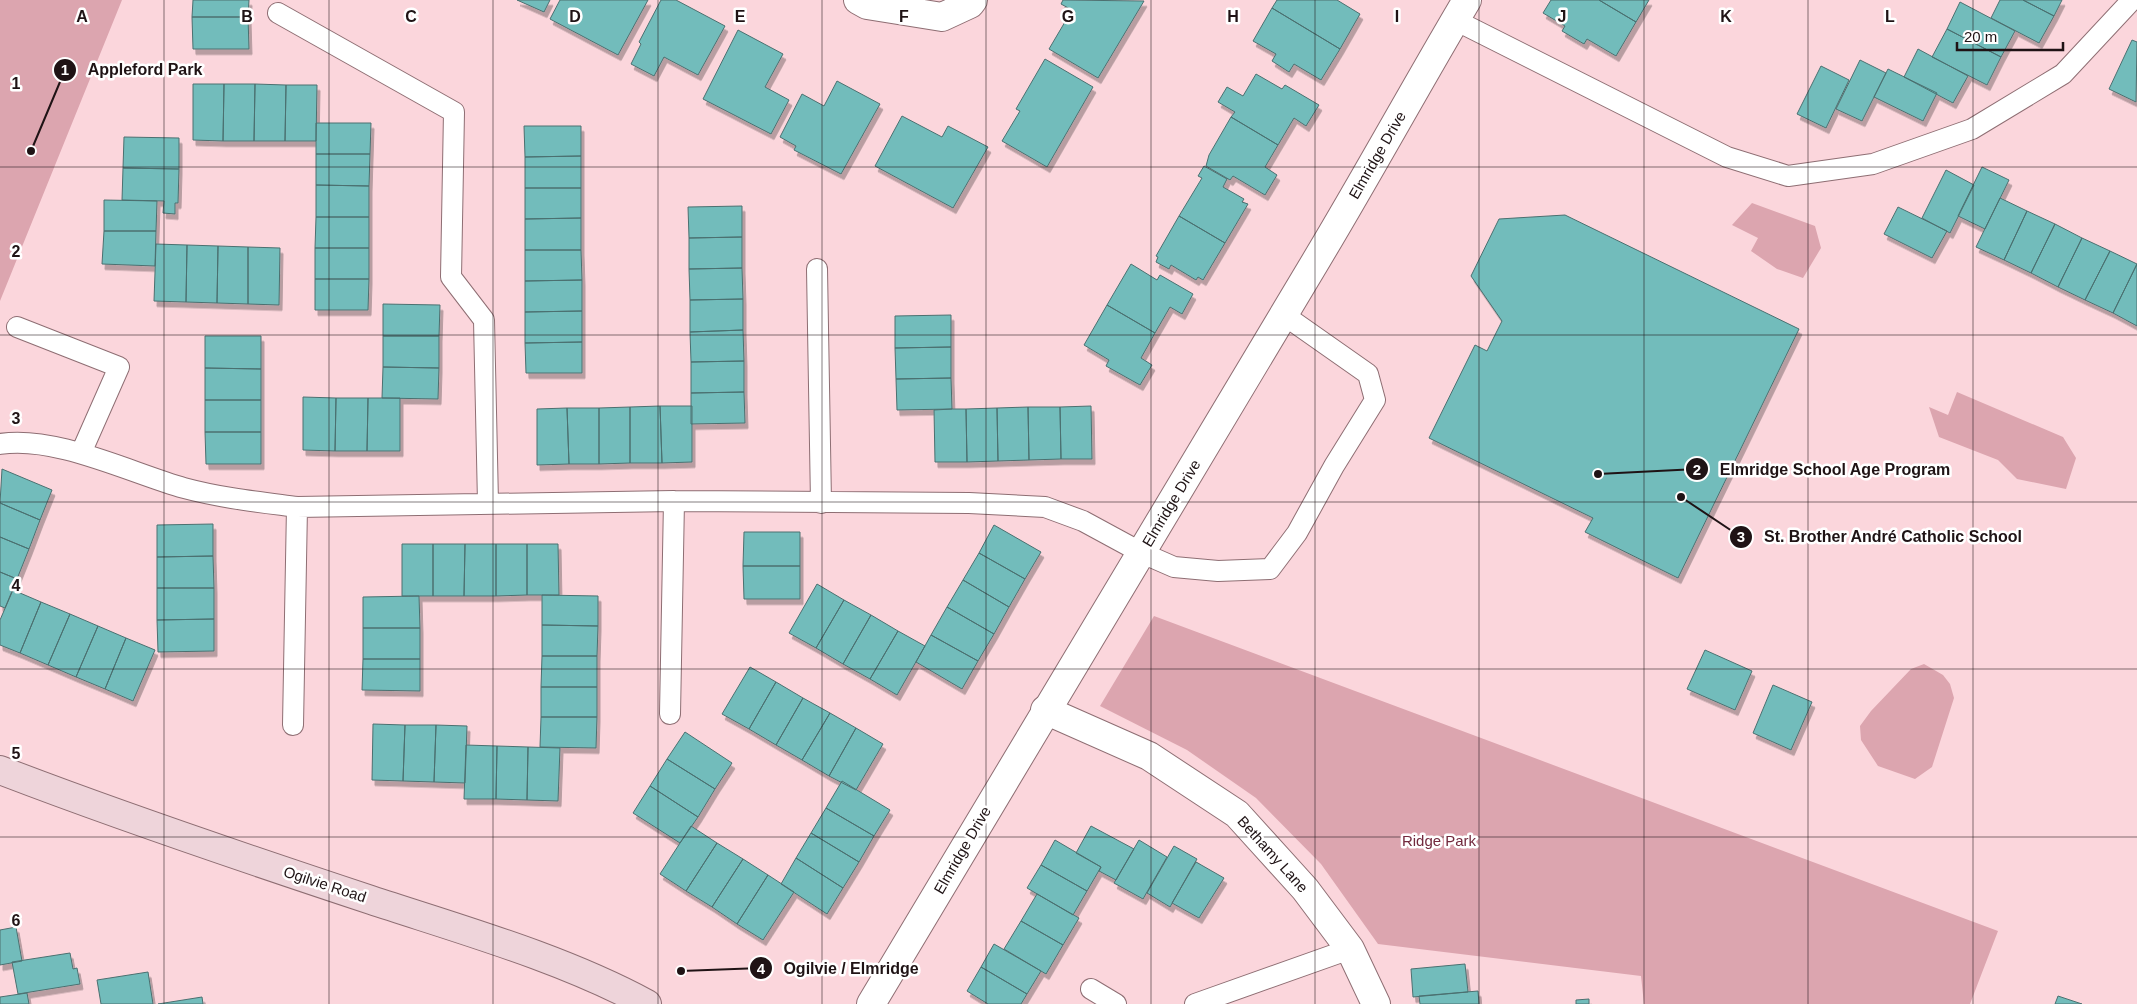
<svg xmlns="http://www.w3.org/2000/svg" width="2137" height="1004" viewBox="0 0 2137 1004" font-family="Helvetica,sans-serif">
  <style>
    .green { fill: #dca5af }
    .building { fill: #72bcbb; stroke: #4b7070; filter: url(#shadow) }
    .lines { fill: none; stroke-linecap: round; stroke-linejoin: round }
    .service-casing { stroke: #8e6e73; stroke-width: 22 }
    .minor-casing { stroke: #8e6e73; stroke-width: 30 }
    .tertiary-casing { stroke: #8e6e73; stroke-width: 30 }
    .secondary-casing { stroke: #8e6e73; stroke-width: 30 }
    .service { stroke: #fff; stroke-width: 20 }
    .minor { stroke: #fff; stroke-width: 28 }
    .tertiary { stroke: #fff; stroke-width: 28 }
    .secondary { stroke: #eed4da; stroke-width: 28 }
    .grid { fill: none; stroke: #1f1315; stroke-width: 1; stroke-opacity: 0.55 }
    .labels { text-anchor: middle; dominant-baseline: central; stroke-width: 5; stroke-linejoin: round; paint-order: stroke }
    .street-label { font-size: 15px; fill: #1f1315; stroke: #fff }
    .park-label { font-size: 15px; fill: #72293d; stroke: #fff }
    .grid-label { font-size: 16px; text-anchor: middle; font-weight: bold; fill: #1f1315; stroke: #fff; stroke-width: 5; stroke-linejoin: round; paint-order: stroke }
    .leader { fill: none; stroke: #1f1315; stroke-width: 2 }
    .callout-dot { fill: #1f1315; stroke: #fff; stroke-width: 2 }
    .mark-label { font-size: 15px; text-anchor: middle; font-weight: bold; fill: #fff }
    .callout-label { font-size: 16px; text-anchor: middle; font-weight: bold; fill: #1f1315; stroke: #fff; stroke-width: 5; stroke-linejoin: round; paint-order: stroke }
  </style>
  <defs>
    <filter id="shadow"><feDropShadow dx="3" dy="5.5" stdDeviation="0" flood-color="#0004"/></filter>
  </defs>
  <rect width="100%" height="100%" fill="#fbd6dc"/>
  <!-- green -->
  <path class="green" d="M0,0h122l-122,301z
    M1752,203l63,23 6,22 -18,30 -26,-9 -26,-18 7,-13 -26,-13z
    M1957,392l106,45 13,21 -10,31 -49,-10 -19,-19 -59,-23 -10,-30 19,8z
    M1154,616l844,315 -28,73h-326l-3,-28 -263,-32 -57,-80 -65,-66 -69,-48 -87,-44z
    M1924,664l19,11 7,9 4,14 -22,69 -17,12 -37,-13 -17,-26 -1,-14 11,-15 40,-42z"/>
  <!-- building -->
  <path class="building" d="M193,0h56l-1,17h-56z
    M517,0h33l-6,12z
    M560,0h88l-30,55 -68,-36z
    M661,0h15l49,26 -27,49 -34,-18 -10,19 -23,-12 10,-20 -2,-2z
    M1063,0l81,1 -46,77 -49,-29 23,-39 -11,-6z
    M1277,0h60l23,14 -20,35 -68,-41z
    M1551,0h48l37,22 -20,34 -29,-17 -3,5 -22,-13 3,-5 -22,-13z
    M1599,0h50l-13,22z
    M2000,0h23l31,16 -15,27 -48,-25z
    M2023,0h39l-8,16z
    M1960,2l55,29 -14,26 -54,-28z
    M1272,8l68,41 -19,31 -27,-16 -5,8 -17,-11 4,-7 -23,-13z
    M192,17h56l1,32h-56z
    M1947,29l54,28 -14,28 -55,-28z
    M738,30l45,24 -18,33 24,13 -18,34 -68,-35z
    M2132,40l5,2 -1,60 -27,-13z
    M1918,49l50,27 -15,27 -49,-26z
    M1045,59l48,28 -46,80 -45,-26 18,-30 -4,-2z
    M1860,60l26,13 -24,48 -26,-12z
    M1821,66l28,14 -23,48 -29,-14z
    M1888,69l49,24 -14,28 -49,-24z
    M1256,74l26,15 3,-4 34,20 -13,21 -12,-8 -16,27 -47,-28 4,-5 -17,-10 9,-15 16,9z
    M837,81l43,23 -39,70 -47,-24 2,-4 -16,-9 22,-43 22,12z
    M193,84h31l-1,57 -30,-1z
    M224,84h31l-1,57h-31z
    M255,84l31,1 -1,56h-31z
    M286,85h31l-1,56h-31z
    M902,116l40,21 6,-11 40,21 -35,61 -78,-42z
    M1231,117l47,28 -13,22 12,8 -12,20 -32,-19 -3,4 -24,-14 3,-11z
    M316,123h55l-1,31h-54z
    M524,126h57v30l-56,1z
    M124,137l55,1v31l-56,-1z
    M316,154h54l-1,32 -53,-1z
    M581,156v32h-56v-31z
    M1204,166l23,13 -4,8 21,12 -2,3 6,2 -23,39 -46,-27 23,-38 -4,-2z
    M1982,167l27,13 -24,49 -27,-13z
    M123,168l56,1 -1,34h-3v11l-12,-1 1,-12 -42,-1z
    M1946,170l28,15 -24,48 -28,-15z
    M316,185l53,1v31h-53z
    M525,188h56v30l-56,1z
    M2000,198l27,13 -23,49 -28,-13z
    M104,200l53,1 -1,30h-52z
    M742,206v31l-53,1 -1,-31z
    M1898,207l49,24 -15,27 -48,-24z
    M2027,211l28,13 -24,49 -27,-13z
    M1565,215l234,114 -121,249 -93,-46 8,-14 -164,-80 46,-93 12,6 15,-30 -31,-45 28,-57z
    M1179,216l46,27 -22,37 -5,-3 -2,3 -25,-15 -2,4 -13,-7 2,-5 -2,-1z
    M316,217h53v31h-54z
    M581,218v32h-56v-31z
    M2055,224l27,14 -24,49 -27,-14z
    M104,231h52l-1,35 -53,-2z
    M742,237v31l-53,1v-31z
    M2082,238l28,13 -25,49 -27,-13z
    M156,244l31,1 -1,57 -32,-1z
    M187,245l31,1 -1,57 -31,-1z
    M218,246l30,1v57l-31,-1z
    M248,247l32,1 -1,57 -31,-1z
    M315,248h54v31h-54z
    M525,250h56l1,30 -57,1z
    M2110,251l27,13 -24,49 -28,-13z
    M1131,264l26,16 3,-5 33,19 -11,20 -12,-7 -15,26 -48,-28z
    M2137,264v62l-24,-13z
    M742,268l1,31 -53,1 -1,-31z
    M315,279h54l-1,31h-53z
    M582,280v31l-57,1v-31z
    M743,299v31l-53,2v-32z
    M383,304l57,1 -1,31h-56z
    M1107,305l48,28 -14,25 11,7 -12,20 -34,-19 3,-6 -25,-15z
    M582,311v31l-57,1v-31z
    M951,315v32l-56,1v-32z
    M743,330l1,31 -53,1 -1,-30z
    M205,336h56v33l-56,-1z
    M383,336h56v32l-56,-1z
    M582,342v31h-56l-1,-30z
    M951,347v31l-55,1 -1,-31z
    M744,361v31l-53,1v-31z
    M383,367l56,1 -1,31 -56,-1z
    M205,368l56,1v31h-56z
    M951,378l1,31 -55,1 -1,-31z
    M744,392l1,31 -54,1v-31z
    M303,397l33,1 -1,53 -32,-1z
    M336,398h32l-1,53h-32z
    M368,398h32v53h-33z
    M205,400h56v32h-56z
    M660,406l2,57h-32v-56z
    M660,406h32v56l-30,1z
    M1091,406l1,53h-31l-1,-52z
    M630,407v56l-31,1v-56z
    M1028,407h32l1,52 -32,1z
    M1028,407l1,53 -31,1 -1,-53z
    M567,408l2,56 -32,1v-56z
    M567,408h32v56h-30z
    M997,408l1,53 -31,1 -1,-53z
    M952,409h14l1,53h-32l-1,-52z
    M205,432h56v32h-55z
    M2,469l50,21 -12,30 -40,-17z
    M0,503l40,17 -11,29 -29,-12z
    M213,524v32l-56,1v-32z
    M994,525l47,27 -16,27 -46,-26z
    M744,532h56v34h-57z
    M0,537l29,12 -12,30 -17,-7z
    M402,544h31v52h-31z
    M433,544h32l-1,52h-31z
    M465,544h31v52h-32z
    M496,544h31v51l-31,1z
    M527,544h31l1,51h-32z
    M979,553l46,26 -16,28 -46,-27z
    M213,556l1,32h-57v-31z
    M743,566h57v33h-56z
    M0,572l17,7 -12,29 -5,-2z
    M963,580l46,27 -15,27 -47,-27z
    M817,584l27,16 -28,48 -27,-15z
    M157,588h57v31l-57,1z
    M13,590l28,12 -21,51 -20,-8v-25z
    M542,595l56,1v30l-56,-1z
    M419,596l1,32h-57v-31z
    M844,600l27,15 -28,49 -27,-16z
    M41,602l29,12 -22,51 -28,-12z
    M947,607l47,27 -16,27 -47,-26z
    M70,614l28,12 -22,51 -28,-12z
    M871,615l27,16 -28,48 -27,-15z
    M214,619v32l-56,1 -1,-32z
    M542,625l56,1 -1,30h-55z
    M98,626l28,12 -21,51 -29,-12z
    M363,628h57v31h-57z
    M898,631l27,15 -28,49 -27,-16z
    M931,635l47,26 -16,28 -46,-27z
    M126,638l29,12 -22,51 -28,-12z
    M1705,650l47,21 -17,39 -48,-21z
    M542,656h55v31h-56z
    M363,659h57v32l-58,-1z
    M750,667l26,15 -27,47 -27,-15z
    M776,682l27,16 -27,47 -27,-16z
    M1773,685l39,17 -21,48 -38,-17z
    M541,687h56v30h-56z
    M803,698l27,15 -28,47 -26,-15z
    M830,713l26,15 -27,48 -27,-16z
    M541,717h56l-1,31 -56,-1z
    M373,724l32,1 -2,56 -31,-1z
    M405,725h31l-2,57 -31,-1z
    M436,725l31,1 -2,57 -31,-1z
    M856,728l27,16 -27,46 -27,-14z
    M685,732l47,31 -17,26 -48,-30z
    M466,745l31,1 -1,53h-32z
    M497,746l31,1 -1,53 -31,-1z
    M528,747l32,1 -2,53 -31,-1z
    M667,759l48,30 -17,28 -48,-31z
    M842,781l48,29 -16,26 -48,-28z
    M650,786l48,31 -18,26 -47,-30z
    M826,808l48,28 -15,26 -48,-29z
    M691,826l26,17 -31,48 -26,-17z
    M1091,826l43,23 -18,31 -17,-9 2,-4 -25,-14z
    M811,833l48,29 -16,26 -47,-30z
    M1055,840l46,27 -14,24 -46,-26z
    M1139,840l28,17 -24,42 -29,-16z
    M717,843l26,16 -31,48 -26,-16z
    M1174,846l23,13 -27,48 -23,-14z
    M796,858l47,30 -16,26 -46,-30z
    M743,859l25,16 -31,49 -25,-17z
    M1196,862l28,16 -25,40 -27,-15z
    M1041,865l46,26 -14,24 -46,-27z
    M768,875l26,17 -31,48 -26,-16z
    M1037,894l42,24 -16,27 -42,-24z
    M1021,921l42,24 -17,29 -42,-25z
    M16,927l6,34 -22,4v-35z
    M994,944l47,27 -14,23 -46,-27z
    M70,953l3,16 4,-1 3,16 -62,10 -6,-32z
    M1465,964l3,28 -55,5 -2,-28z
    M981,967l46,27 -6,10h-33l-21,-13z
    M148,972l5,32h-52l-4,-24z
    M1478,991l1,13h-59l-1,-8z
    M27,993l2,11h-29v-7z
    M2058,996l24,8h-27z
    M202,997l1,7h-45z
    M1589,999v5h-13v-4z"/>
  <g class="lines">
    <defs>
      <path id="service" d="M278,13l176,99 -3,165 33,43 4,183
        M1455,20l272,137 61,19 85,-12 99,-35 91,-55 69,-74
        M817,269l4,234
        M17,327l102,40 -38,86
        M0,444c55,-9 131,29 184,44 37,10 75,14 113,19l377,-6 295,2 76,4 38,14 59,32 32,14 44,4 52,-2 27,-36 37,-67 41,-66 -7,-26 -84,-59
        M670,714l4,-213
        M293,725l4,-218
        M1091,989l25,15
        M1195,1004l155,-55"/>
      <path id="minor" d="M858,0l9,5 75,12 28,-13 3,-4
        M1045,710l104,46 88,58 68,75 45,60 26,55"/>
      <path id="tertiary" d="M871,1004c147,-249 299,-496 446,-745 51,-85 99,-173 150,-259"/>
      <path id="secondary" d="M0,770c122,47 247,89 371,130 91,30 191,58 276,104"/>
    </defs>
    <!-- service casing -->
    <use href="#service" class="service-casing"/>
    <!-- minor casing -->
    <use href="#minor" class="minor-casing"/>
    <!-- tertiary casing -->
    <use href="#tertiary" class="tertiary-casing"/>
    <!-- secondary casing -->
    <use href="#secondary" class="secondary-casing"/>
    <!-- service -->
    <use href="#service" class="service"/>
    <!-- minor -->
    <use href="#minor" class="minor"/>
    <!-- tertiary -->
    <use href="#tertiary" class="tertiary"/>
    <!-- secondary -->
    <use href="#secondary" class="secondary"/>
  </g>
  <!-- grid -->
  <path class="grid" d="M164,0v1004M329,0v1004M493,0v1004M658,0v1004M822,0v1004M986,0v1004M1151,0v1004M1315,0v1004M1479,0v1004M1644,0v1004M1808,0v1004M1973,0v1004M0,167h2137M0,335h2137M0,502h2137M0,669h2137M0,837h2137"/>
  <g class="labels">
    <!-- street labels -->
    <g class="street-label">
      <text transform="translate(1377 155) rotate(-60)">Elmridge Drive</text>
      <text transform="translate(1171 503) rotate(-59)">Elmridge Drive</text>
      <text transform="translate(962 850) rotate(-60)">Elmridge Drive</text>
      <text transform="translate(1273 854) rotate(48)">Bethamy Lane</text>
      <text transform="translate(325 884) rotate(18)">Ogilvie Road</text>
    </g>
    <!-- park labels -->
    <g class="park-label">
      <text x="1439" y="840">Ridge Park</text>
    </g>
  </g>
  <g class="grid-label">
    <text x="82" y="22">A</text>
    <text x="247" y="22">B</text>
    <text x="411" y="22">C</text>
    <text x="575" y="22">D</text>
    <text x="740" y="22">E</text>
    <text x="904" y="22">F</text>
    <text x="1068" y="22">G</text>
    <text x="1233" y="22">H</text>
    <text x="1397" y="22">I</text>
    <text x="1562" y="22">J</text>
    <text x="1726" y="22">K</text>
    <text x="1890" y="22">L</text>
    <text x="16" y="89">1</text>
    <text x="16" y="257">2</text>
    <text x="16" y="424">3</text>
    <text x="16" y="591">4</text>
    <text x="16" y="759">5</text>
    <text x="16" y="926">6</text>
  </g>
  <!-- callouts -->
  <path class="leader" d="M31 151L65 70M1598 474L1697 469M1681 497L1741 537M681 971L761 968"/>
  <g class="callout-dot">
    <circle cx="31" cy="151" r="5"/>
    <circle cx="1598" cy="474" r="5"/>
    <circle cx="1681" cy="497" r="5"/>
    <circle cx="681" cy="971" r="5"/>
    <circle cx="65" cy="70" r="12"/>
    <circle cx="1697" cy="469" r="12"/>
    <circle cx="1741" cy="537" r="12"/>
    <circle cx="761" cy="968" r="12"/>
  </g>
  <g class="mark-label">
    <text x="65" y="75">1</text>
    <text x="1697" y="475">2</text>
    <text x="1741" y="542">3</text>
    <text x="761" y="974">4</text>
  </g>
  <g class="callout-label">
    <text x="145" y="75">Appleford Park</text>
    <text x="1835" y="475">Elmridge School Age Program</text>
    <text x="1893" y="542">St. Brother André Catholic School</text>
    <text x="851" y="974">Ogilvie / Elmridge</text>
  </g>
  <!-- scale -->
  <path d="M1957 42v8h106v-8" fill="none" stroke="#1f1315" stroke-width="2.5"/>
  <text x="1964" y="42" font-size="15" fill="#1f1315" stroke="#ffffff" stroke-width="4" paint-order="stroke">20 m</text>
</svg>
